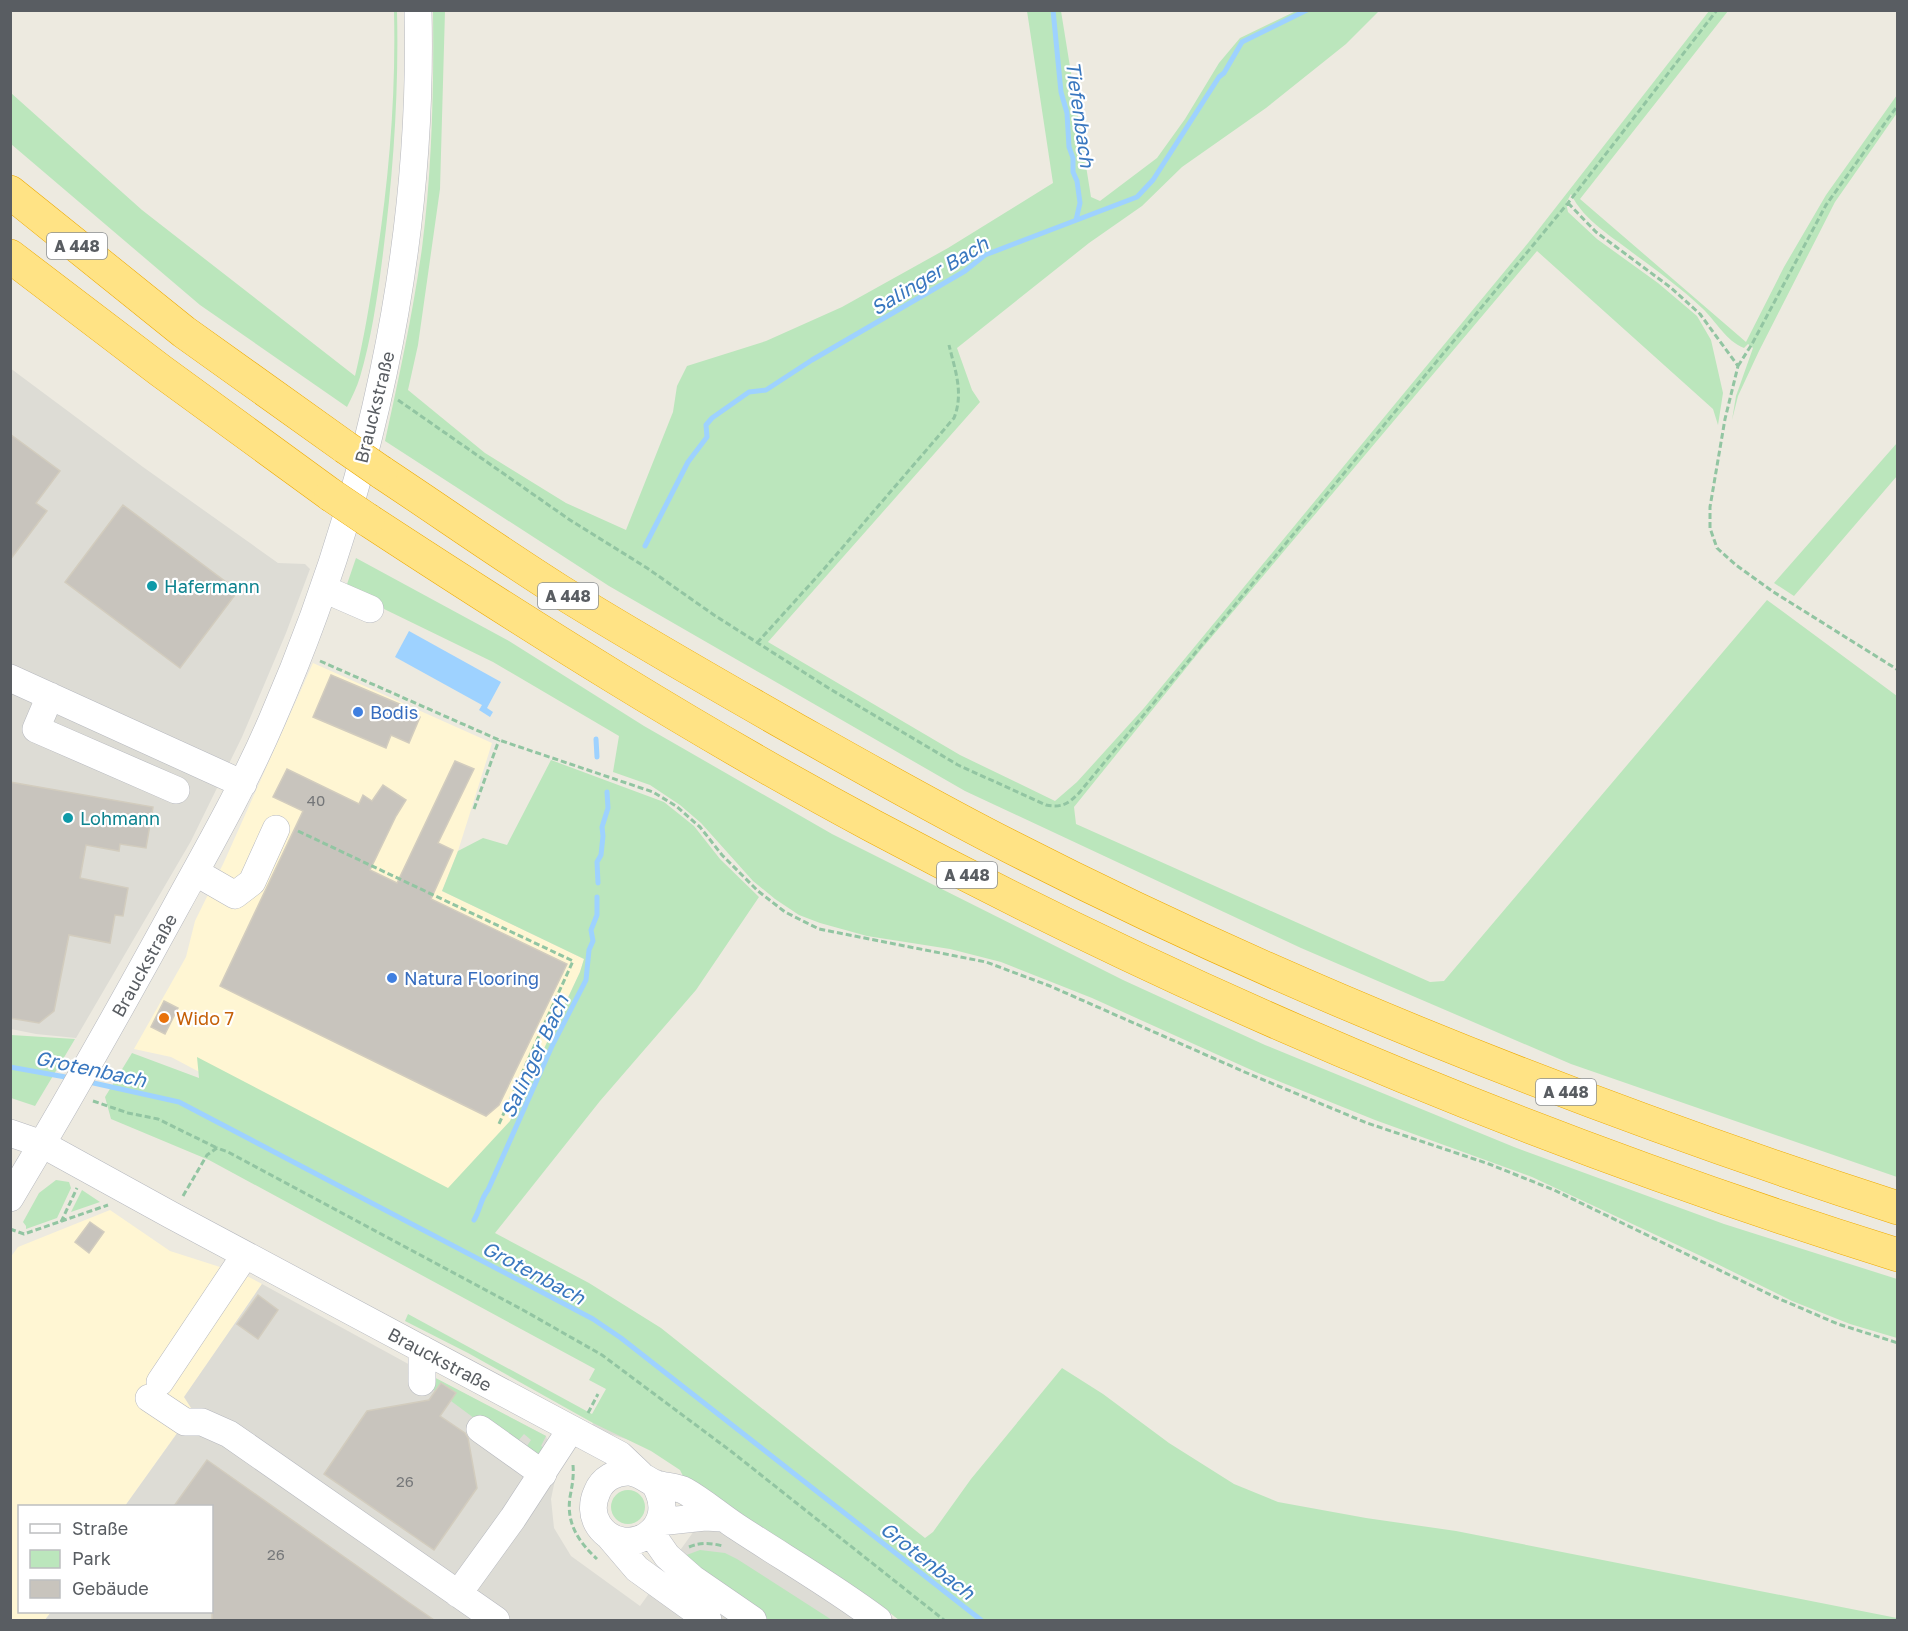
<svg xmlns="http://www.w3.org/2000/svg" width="1908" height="1631" viewBox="0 0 1908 1631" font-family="'Golos Text',sans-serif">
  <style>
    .commercial { fill: #fff6d3 }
    .industrial { fill: #dddcd5 }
    .green { fill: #bbe6bc }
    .water { fill: #9ed2ff }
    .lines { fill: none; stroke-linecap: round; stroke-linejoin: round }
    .stream { stroke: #9ed2ff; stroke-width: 5 }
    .building { fill: #c8c4bd; stroke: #d2ccbe; stroke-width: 1.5 }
    .minor-casing { stroke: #b6b8be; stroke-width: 28 }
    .highway-casing { stroke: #eda900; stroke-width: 34 }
    .path { stroke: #92c5a2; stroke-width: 3; stroke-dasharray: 6 3; stroke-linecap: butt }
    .minor { stroke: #fff; stroke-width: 27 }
    .highway { stroke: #ffe385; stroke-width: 33 }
    .highway-bridge-casing { stroke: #eda900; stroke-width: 34; stroke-linecap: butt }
    .highway-bridge { stroke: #ffe385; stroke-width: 33 }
    .culture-dot { fill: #0f9aa8; stroke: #fff; stroke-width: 2 }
    .shop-dot { fill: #3f7fe0; stroke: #fff; stroke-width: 2 }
    .food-dot { fill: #e8710a; stroke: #fff; stroke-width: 2 }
    .labels { text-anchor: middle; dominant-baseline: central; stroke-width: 4.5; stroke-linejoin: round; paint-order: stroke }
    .number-label { font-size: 15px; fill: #757779 }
    .shield { fill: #fff; stroke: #8b8e91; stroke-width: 1.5 }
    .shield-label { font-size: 16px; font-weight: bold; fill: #595d62 }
    .street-label { font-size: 18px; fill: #595d62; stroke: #fff }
    .culture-label { font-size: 18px; fill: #0d838f; stroke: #fff; text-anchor: start }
    .shop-label { font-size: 18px; fill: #366cbe; stroke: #fff; text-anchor: start }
    .food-label { font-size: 18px; fill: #c56008; stroke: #fff; text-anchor: start }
    .water-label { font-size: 20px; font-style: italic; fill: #3977bf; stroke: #fff }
  </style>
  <rect width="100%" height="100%" fill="#edeae0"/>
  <!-- commercial -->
  <path class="commercial" d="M313,663l179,80 -34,108 -16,40 142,68 -4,13 -113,241 -296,-156 -37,-8 52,-92 9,-36 29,-59z
    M110,1210l60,41 75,24 17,9 -77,112 8,15 -68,95h-105v106h31l-6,8h-34l-1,-362 8,-11z"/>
  <!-- industrial -->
  <path class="industrial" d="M10,368l133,99 135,96 27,1 5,5 -24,64 -44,104 -51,104 -115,197 -40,-4 -25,-5z
    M262,1284l161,88 123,64 11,34 -6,29 3,29 17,28 69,50 59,-82 -11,-42 -7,-13 -36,-24 -41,-13 -12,-7 22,-41 242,207 39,29h-850l6,-8h161v-106h-87l68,-95 -9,-14z"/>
  <!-- green -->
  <path class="green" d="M394,11h3c2,83 -4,167 -15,250 -5,39 -11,79 -22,116 -3,10 -8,20 -13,30l-147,-102 -189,-161v-51l131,117 213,166c9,-37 15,-75 21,-113 13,-84 20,-167 18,-252z
    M433,11h12l-5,178 -22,156 -10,45 77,63 81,50 60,27 47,-118 4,-26 10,-20 79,-25 76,-34 106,-59 105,-65 -26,-172h34l30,186 9,4 57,-43 28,-39 34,-56 21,-25 56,-27h83l-33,33 -80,64 -84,59 -40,39 -53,37 -132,105 15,42 8,12 -212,240 192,113 95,46 22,-19 67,-74 384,-465 181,-232h19l-148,188 166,143 38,-75 42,-72 71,-100v18l-62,89 -76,149 -21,45 -6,24 4,-24 17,-48 -5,-4 -4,4c-18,-7 -28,-27 -42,-40 -20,-19 -43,-36 -65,-52 -24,-19 -53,-35 -66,-62l-5,9 2,9 29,27 61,44 39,33 14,24 12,53 -5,32 -5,-16 -176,-158 -338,401 -125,155 2,17 354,158 14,-1 323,-381 130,96v481l-326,-113 -270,-116 -336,-157 -356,-205 -224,-145c14,-64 28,-128 37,-193 10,-78 12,-159 11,-237z
    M1897,443v33l-103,120 -20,-13z
    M356,558l153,83 135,85 188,108 291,146 142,65 249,102 210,77 173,55v59l-47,-14 -58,-23 -89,-44 -171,-80 -157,-57 -117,-47 -166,-75 -91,-36 -51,-13 -83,-13 -47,-13 -21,-8 -24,-16 -22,-18 -52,-58 -21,-18 -30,-20 -37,-13 6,-36 -126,-74 -148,-72z
    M551,760l113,42 30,24 26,33 39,38 -63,93 -96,111 -105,132 94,50 72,45 264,210 8,-6 38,-53 91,-111 41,26 66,49 65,41 44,18 88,16 90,13 441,87v2h-998l-22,-17 -191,-121 -6,-12 -29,-19 -58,-28 -125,-70 -63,-32 3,-7 184,100 14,-25 -17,-9 6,-11 -386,-209 -98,-41 -6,-22 27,-44 67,25 -2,-21 251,131 62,-67 70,-149 4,-13 -142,-68 16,-40 25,-13 24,7z
    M11,1035l64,4 -40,67 -24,-8z
    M56,1180l13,2 2,6 -14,30 -31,11v-3l-3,-4 16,-29z
    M82,1190l18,12 -29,10z
    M428,1374l118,62 -5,10 8,4 -4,10 -22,-8 8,-12 -7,-6 -11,13 -62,-46 5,-8 -15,-10 -6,8 -6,-6z
    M611 1507a17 17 0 1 1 34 0a17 17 0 1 1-34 0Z
    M700,1550l25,3 12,6 95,61h-69l-82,-63z"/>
  <!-- water -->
  <path class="water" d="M409,631l92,51 -14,26 6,4 -3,5 -11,-7 3,-5 -87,-48z"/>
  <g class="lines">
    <!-- stream -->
    <path class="stream" d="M1053,10l8,82 6,21 2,34 4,11v14l4,9 3,22 -4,17
      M645,546l43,-84 19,-25 -1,-12 6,-7 37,-26 17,-2 46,-30 153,-89 20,-16 152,-58 16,-17 66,-103 5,-4 18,-31 65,-32
      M596,739l1,18
      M598,883l-1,-21 4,-7 2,-19 -1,-9 6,-19 -1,-16
      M10,1067l61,11
      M89,1082l90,20 414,217 28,19 360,282
      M474,1220c6,-10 7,-22 14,-30l64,-144 34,-66 3,-30 4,-9 -2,-11 6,-15v-18"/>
  </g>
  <!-- building -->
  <path class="building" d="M10,434l50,37 -24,32 11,8 -37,49z
    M123,505l115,86 -58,77 -115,-86z
    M331,675l73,31 -1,2 17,9 -11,26 -18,-8 -5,13 -73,-31z
    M455,761l19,8 -36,74 15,7 -22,49 136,65 -68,141 -13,11 -266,-130 83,-175 -30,-14 14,-28 72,35 4,-9 9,6 11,-16 23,15 -10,16 -26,54 27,13z
    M10,782l143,25 -7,41 -26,-4 -1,7 -33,-6 -6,33 48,10 -5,28 -8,-1 -5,28 -41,-8 -15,76 -15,12 -29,-5z
    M164,1001l14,7 -13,26 -14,-7z
    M90,1222l14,10 -15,21 -14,-11z
    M258,1295l20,15 -20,29 -21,-15z
    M441,1383l15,10 -16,23 25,17 3,5 9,50 -43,62 -110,-76 43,-63 62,-11z
    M207,1460l201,142 26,18h-222v-114h-38z"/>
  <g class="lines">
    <defs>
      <path id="minor" d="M324,589l46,20
        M10,678l233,106
        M50,696l-14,33 140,61
        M195,872l40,23 17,-13 24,-53
        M10,1133l32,11 129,71 449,240 20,19
        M10,1198c58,-97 114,-196 168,-295 33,-60 67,-120 94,-183 96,-220 152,-468 146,-710
        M160,1382l85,-127
        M422,1382v-33
        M149,1398l36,24h17l27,12 267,186
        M480,1429l63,45
        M654,1483c29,46 -29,79 -55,43 -7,-10 -7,-23 -2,-34 5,-13 19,-21 33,-20 10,1 15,7 24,11 10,4 22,3 31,8 18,10 35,25 52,36 47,31 96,59 141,93
        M659,1522l46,-5 18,1
        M651,1533l16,23 25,22 61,42
        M608,1535l29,34 71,51
        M458,1594l55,-76 58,-89"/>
      <path id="highway" d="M10,192l174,140 161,115
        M10,256l151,115 170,124
        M381,472c59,39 117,80 177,118 77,48 156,93 235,138 71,40 143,81 216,118 285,146 584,263 889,362
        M368,520c165,108 331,213 505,306 327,175 670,318 1025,429"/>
    </defs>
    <!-- minor casing -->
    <use href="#minor" class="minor-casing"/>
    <!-- highway casing -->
    <use href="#highway" class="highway-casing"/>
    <!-- path -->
    <path class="path" d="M1568,203l28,29 74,55 30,27 38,52 -13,53 -15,88v21l7,20 19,17 36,26 126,79
      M1738,366l14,-22 74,-139 72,-100
      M398,400l172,120 77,48 67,47 116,74 128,76 88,40c16,3 22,-1 33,-12l489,-590 149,-193
      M757,643l67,-74 130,-151c10,-25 1,-48 -5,-73
      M320,661l179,79 154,52 23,14 24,21 22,28 36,36 27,21 34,17 167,33 64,24 197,87 120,50 122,41 65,26 221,107 63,27 60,19
      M474,809l25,-69
      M298,831l275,130 -75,165
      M93,1101l35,12 30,6 59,29
      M183,1196l24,-41 10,-7 11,4 295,158 79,45 130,97 212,168
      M61,1222l16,-34
      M10,1229l14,5 84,-29
      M588,1413l10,-19
      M573,1465c1,12 -1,21 -3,32 -4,27 9,45 27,62
      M689,1547c12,-5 22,-4 34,-1"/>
    <!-- minor -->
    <use href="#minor" class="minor"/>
    <!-- highway -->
    <use href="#highway" class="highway"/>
    <defs>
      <path id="highway-bridge" d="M345,447l36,25
        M331,495l37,25"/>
    </defs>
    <!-- highway-bridge casing -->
    <use href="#highway-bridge" class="highway-bridge-casing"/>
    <!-- highway-bridge -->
    <use href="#highway-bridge" class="highway-bridge"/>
  </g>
  <!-- markers -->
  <g class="culture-dot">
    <circle cx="152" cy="586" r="6"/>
    <circle cx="68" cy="818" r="6"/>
  </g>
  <g class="shop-dot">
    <circle cx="358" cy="712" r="6"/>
    <circle cx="392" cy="978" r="6"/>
  </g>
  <circle class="food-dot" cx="164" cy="1018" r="6"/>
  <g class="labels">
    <!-- number labels -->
    <g class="number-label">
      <text x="316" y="800">40</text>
      <text x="405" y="1481">26</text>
      <text x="276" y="1554">26</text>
    </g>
    <!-- shield labels -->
    <g class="shield">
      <rect x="47" y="233" width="60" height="26" rx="4.5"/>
      <rect x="538" y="583" width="60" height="26" rx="4.5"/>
      <rect x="937" y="862" width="60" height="26" rx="4.5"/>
      <rect x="1536" y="1079" width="60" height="26" rx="4.5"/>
    </g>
    <g class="shield-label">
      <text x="77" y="246">A 448</text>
      <text x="568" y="596">A 448</text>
      <text x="967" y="875">A 448</text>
      <text x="1566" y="1092">A 448</text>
    </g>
    <!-- street labels -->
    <g class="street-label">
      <text transform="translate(374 407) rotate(-76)">Brauckstraße</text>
      <text transform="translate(144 965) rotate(-61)">Brauckstraße</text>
      <text transform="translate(440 1359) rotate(28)">Brauckstraße</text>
    </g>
    <!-- culture labels -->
    <g class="culture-label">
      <text x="164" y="586">Hafermann</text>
      <text x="80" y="818">Lohmann</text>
    </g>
    <!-- shop labels -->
    <g class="shop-label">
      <text x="370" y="712">Bodis</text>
      <text x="404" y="978">Natura Flooring</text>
    </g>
    <!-- food labels -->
    <g class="food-label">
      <text x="176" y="1018">Wido 7</text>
    </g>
    <!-- water labels -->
    <g class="water-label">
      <text transform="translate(1081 114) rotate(82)">Tiefenbach</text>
      <text transform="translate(929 275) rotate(-31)">Salinger Bach</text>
      <text transform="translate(534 1056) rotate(-65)">Salinger Bach</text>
      <text transform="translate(91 1068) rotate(12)">Grotenbach</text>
      <text transform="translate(534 1272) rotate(28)">Grotenbach</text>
      <text transform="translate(928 1560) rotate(38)">Grotenbach</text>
    </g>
  </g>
  <!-- border -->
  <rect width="1908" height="1631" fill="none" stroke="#595d62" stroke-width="24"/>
  <!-- legend -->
  <rect x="18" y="1505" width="195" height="108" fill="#ffffff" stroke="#bdbec0" stroke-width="1.5"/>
  <rect x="30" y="1524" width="30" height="9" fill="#ffffff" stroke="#bdbec0" stroke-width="1.5"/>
  <text x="72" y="1535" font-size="18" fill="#595d62">Straße</text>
  <rect x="30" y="1550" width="30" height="18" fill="#bbe6bc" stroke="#bdbec0" stroke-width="1.5"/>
  <text x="72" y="1565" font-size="18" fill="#595d62">Park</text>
  <rect x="30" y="1580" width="30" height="18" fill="#c8c4bd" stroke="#bdbec0" stroke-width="1.5"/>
  <text x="72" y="1595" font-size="18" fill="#595d62">Gebäude</text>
</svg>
